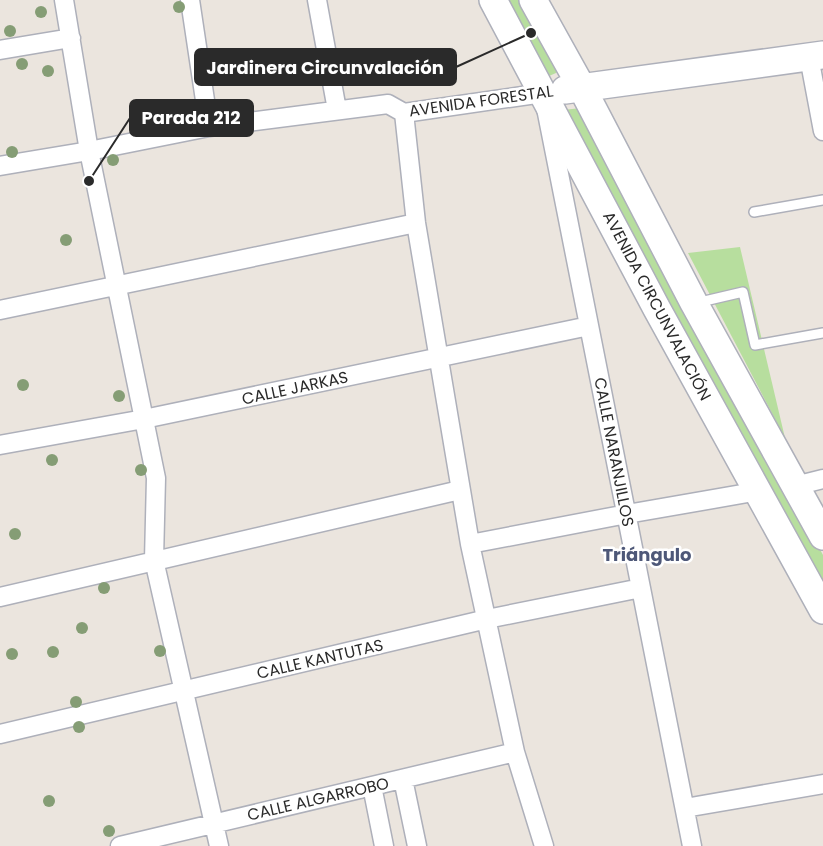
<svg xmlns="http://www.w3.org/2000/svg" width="823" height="846" viewBox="0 0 823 846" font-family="Poppins,sans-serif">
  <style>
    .green { fill: #b7de9e }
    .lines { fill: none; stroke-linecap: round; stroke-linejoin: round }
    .lane-casing { stroke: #aeb0ba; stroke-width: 12 }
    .street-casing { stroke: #aeb0ba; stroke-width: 21 }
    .secondary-casing { stroke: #aeb0ba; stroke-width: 30 }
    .lane { stroke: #fff; stroke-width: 9 }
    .street { stroke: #fff; stroke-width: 18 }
    .secondary { stroke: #fff; stroke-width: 27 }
    .tree { fill: #859d75 }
    .labels { text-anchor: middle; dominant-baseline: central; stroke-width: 5; stroke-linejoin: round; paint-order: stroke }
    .street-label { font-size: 16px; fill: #2a2a2a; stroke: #fff }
    .neighbourhood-label { font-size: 18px; font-weight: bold; fill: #4e5878; stroke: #fff }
    .leader { fill: none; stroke: #2a2a2a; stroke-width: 2 }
    .callout-dot { fill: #2a2a2a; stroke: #fff; stroke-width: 2 }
    .callout { fill: #2a2a2a; stroke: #2a2a2a; stroke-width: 2 }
    .callout-label { font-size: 18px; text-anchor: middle; font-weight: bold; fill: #fff }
  </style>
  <rect width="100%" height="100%" fill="#ebe5de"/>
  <!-- green -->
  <path class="green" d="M503,0h21l36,66 -4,7 -7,3 -6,-3z
    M581,108l242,447v36l-260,-481z
    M740,247l45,191 -97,-185z"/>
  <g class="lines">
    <defs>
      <path id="lane" d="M754,212l69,-12
        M696,303l47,-11 12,53 68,-12"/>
      <path id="street" d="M64,0l25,151 67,327 -2,82 65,286
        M190,0l19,127
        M317,0l20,110
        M0,50l71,-12
        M809,57l14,74
        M404,113l12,110 54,321 45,208 29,94
        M0,166l89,-15 120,-24 179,-23 16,9 139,-20 149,753
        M0,310l416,-87
        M0,445l144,-26 445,-93
        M795,486l28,-7
        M470,544l157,-30 132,-23
        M0,597l460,-107
        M0,734l487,-115 154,-31
        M403,779l14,67
        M372,786l12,60
        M685,808l138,-24
        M120,846l395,-94"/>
      <path id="secondary" d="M493,0l164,309 166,301
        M533,0l49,88 112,215 129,233
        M565,90l258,-35"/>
    </defs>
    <!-- lane casing -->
    <use href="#lane" class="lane-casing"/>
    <!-- street casing -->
    <use href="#street" class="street-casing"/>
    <!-- secondary casing -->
    <use href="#secondary" class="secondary-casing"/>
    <!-- lane -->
    <use href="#lane" class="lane"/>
    <!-- street -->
    <use href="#street" class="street"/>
    <!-- secondary -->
    <use href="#secondary" class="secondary"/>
  </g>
  <!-- trees -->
  <g class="tree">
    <circle cx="179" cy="7" r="6"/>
    <circle cx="41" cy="12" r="6"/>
    <circle cx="10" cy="31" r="6"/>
    <circle cx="22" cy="64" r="6"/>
    <circle cx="48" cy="71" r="6"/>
    <circle cx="12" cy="152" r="6"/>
    <circle cx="113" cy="160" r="6"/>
    <circle cx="66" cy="240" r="6"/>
    <circle cx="23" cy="385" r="6"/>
    <circle cx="119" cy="396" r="6"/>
    <circle cx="52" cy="460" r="6"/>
    <circle cx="141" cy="470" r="6"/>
    <circle cx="15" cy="534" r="6"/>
    <circle cx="104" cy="588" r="6"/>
    <circle cx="82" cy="628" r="6"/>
    <circle cx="160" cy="651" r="6"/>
    <circle cx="53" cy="652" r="6"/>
    <circle cx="12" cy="654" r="6"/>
    <circle cx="76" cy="702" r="6"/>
    <circle cx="79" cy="727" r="6"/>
    <circle cx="49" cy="801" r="6"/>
    <circle cx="109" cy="831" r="6"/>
  </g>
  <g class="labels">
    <!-- street labels -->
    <g class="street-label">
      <text transform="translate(481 101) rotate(-8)">AVENIDA FORESTAL</text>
      <text transform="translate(657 306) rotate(62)">AVENIDA CIRCUNVALACIÓN</text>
      <text transform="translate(295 388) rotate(-12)">CALLE JARKAS</text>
      <text transform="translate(614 452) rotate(79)">CALLE NARANJILLOS</text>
      <text transform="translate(320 659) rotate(-13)">CALLE KANTUTAS</text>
      <text transform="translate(318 799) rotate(-13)">CALLE ALGARROBO</text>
    </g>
    <!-- neighbourhood labels -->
    <g class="neighbourhood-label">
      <text x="647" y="554">Triángulo</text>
    </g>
  </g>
  <!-- callouts -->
  <path class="leader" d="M531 33L456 67M89 181L130 118"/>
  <g class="callout-dot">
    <circle cx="531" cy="33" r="6"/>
    <circle cx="89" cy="181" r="6"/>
  </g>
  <g class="callout">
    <rect x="195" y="49" width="261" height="36" rx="6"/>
    <rect x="130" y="100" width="123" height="36" rx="6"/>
  </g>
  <g class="callout-label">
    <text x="325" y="74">Jardinera Circunvalación</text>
    <text x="191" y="124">Parada 212</text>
  </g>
</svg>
